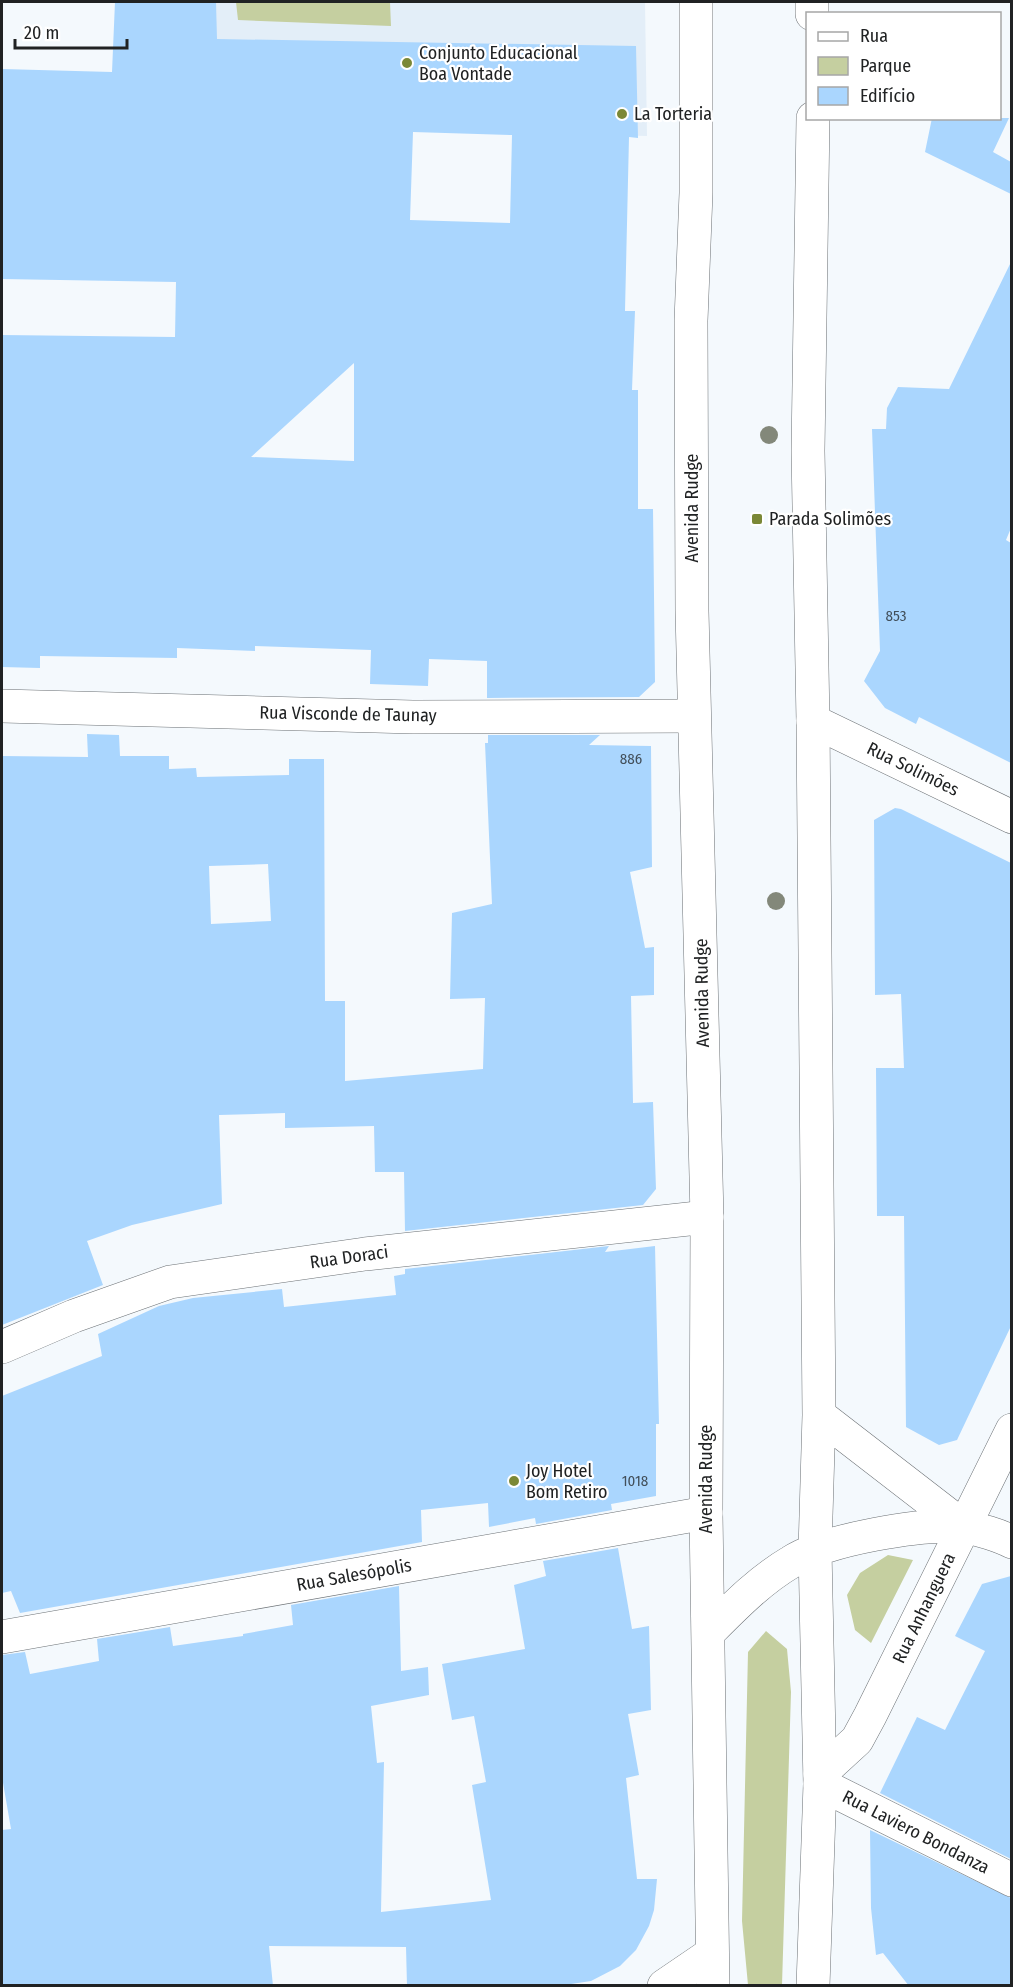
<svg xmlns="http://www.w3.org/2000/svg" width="1013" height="1987" viewBox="0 0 1013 1987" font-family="'Fira Sans Condensed',sans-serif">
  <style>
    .built { fill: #e3eef8 }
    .green { fill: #c5cfa0 }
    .building { fill: #aad6fe; fill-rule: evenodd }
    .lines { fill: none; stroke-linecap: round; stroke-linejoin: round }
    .minor-casing { stroke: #6c7175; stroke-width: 34 }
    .major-casing { stroke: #6c7175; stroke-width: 34 }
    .highway-casing { stroke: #6c7175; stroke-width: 34 }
    .minor { stroke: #fff; stroke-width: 33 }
    .major { stroke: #fff; stroke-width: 33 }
    .highway { stroke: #fff; stroke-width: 33 }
    .tree { fill: #83887a }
    .poi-dot { fill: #7b8836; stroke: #fff; stroke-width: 2 }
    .labels { text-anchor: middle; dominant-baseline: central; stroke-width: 4.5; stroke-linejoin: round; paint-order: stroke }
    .number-label { font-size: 15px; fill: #424f5a }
    .poi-label { font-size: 18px; fill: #202223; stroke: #fff; text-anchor: start }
    .street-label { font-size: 18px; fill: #202223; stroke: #fff }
  </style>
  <rect width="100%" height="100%" fill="#f4f9fd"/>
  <!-- built -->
  <path class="built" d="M169,2h476l2,134 -480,-12z"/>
  <!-- green -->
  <path class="green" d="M236,2h154l1,24 -153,-6z
    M888,1555l25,5 -42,83 -16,-13 -8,-35 13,-22z
    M766,1631l21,18 4,43 -9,293h-34l-6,-64 6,-269z"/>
  <!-- building -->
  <path class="building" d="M115,2h101l1,37 419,7 2,92 -9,-1 -4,174h10l-3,79h6v119h15l2,173 -16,15 -152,1v-37l-58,-2 -1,27 -58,-2 1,-34 -116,-4v5l-78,-3v10l-137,-2v12l-38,-1v-332l173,2 1,-55 -174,-3v-210l110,3zM413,132l99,3 -2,88 -100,-3zM354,363v98l-103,-4z
    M932,118h77l-16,34 18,10v32l-86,-42z
    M1011,262v266l-5,12 5,3v220l-92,-46 -3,7 -31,-16 -21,-27 16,-30 -8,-222h14l1,-21 11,-21 51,2z
    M87,734l32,1 1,21h49v13l27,-1 1,9 92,-2v-16h35l1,242h20v80l138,-12 2,-71 -35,1 2,-86 40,-9 -7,-161h3v-8h112l-11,10 62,1 1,121 -22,5 15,76 9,-1v48l-23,1 2,107 20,-1 3,87 -13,16 -238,26 -1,-59h-29l-1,-46 -89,2v-15l-66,2 3,89 -90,21 -45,16 16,44 -101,40v-569l86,1zM268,864l3,57 -60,3 -2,-58z
    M895,808l6,1 110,54v463l-54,114 -18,5 -33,-18 -2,-211h-27l-1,-148h28l-3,-74 -26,1 -1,-175z
    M609,1246l-4,6 50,-6 4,178h-3v72l-45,8 1,6 -76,14 -1,-6 -46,9 -1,-24 -67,7 1,32 -402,71 -9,-22 -9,2v-197l100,-40 -4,-22 61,-28 34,-8 89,-9 2,18 112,-12 -2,-19 11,-2v-5z
    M618,1548l14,81 17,-3 2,84 -23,4 11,61 -13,3 11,101h20l-3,31 -5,16 -13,24 -16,16 -29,15 -33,5h-151l-1,-39 -137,-1 4,40h-271v-156l9,-1 -9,-52v-122l23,-3 5,22 69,-13 -2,-22 73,-12 3,19 70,-10v-2l50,-9 -2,-20 108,-19 2,85 27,-4 1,28 -58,11 6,57 7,-1 -3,150 110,-12 -19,-115 14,-3 -12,-66 -22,4 -10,-56 83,-15 -11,-64 32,-9 -3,-15z
    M1011,1576v283l-131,-66 37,-76 28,13 40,-79 -30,-15 27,-52z
    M870,1830l141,68v88h-102l-26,-33 -7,2 -5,-47z"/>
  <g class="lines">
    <defs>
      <path id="minor" d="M2,706l411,11 281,-1
        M813,721l199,96
        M2,1347l72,-31 96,-34 195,-28 342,-37
        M2,1637l704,-124
        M820,1774l37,-34 13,-24 142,-286
        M820,1784l192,96"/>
      <path id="major" d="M696,2v191l-5,128 1,290 15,606 -1,296 7,473
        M812,2v12
        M813,118l-5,333 5,270 6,694 -4,135 5,234 -7,202
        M819,1415l145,112
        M708,1633c26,-26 51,-52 83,-71 36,-23 130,-39 173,-35 14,2 35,8 48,15"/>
      <path id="highway" d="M664,1986l47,-32"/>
    </defs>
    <!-- minor casing -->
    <use href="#minor" class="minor-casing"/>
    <!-- major casing -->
    <use href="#major" class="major-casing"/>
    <!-- highway casing -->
    <use href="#highway" class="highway-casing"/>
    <!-- minor -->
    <use href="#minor" class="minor"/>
    <!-- major -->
    <use href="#major" class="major"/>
    <!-- highway -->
    <use href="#highway" class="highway"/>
  </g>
  <!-- trees -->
  <g class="tree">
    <circle cx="769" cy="435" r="9"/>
    <circle cx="776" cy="901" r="9"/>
  </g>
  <!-- markers -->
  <g class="poi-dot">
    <circle cx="407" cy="63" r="6"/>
    <circle cx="622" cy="114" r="6"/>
    <rect x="751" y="513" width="12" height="12" rx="3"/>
    <circle cx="514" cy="1481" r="6"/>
  </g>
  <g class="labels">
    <!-- number labels -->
    <g class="number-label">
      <text x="896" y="616">853</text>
      <text x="631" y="759">886</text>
      <text x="635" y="1481">1018</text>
    </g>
    <!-- poi labels -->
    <g class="poi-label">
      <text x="419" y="53">Conjunto Educacional<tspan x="419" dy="21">Boa Vontade</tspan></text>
      <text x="634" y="114">La Torteria</text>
      <text x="769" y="519">Parada Solimões</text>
      <text x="526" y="1471">Joy Hotel<tspan x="526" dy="21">Bom Retiro</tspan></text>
    </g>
    <!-- street labels -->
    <g class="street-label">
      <text transform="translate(692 508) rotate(-90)">Avenida Rudge</text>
      <text transform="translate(348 714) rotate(1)">Rua Visconde de Taunay</text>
      <text transform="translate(913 769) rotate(26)">Rua Solimões</text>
      <text transform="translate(702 993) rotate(-91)">Avenida Rudge</text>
      <text transform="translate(349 1257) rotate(-8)">Rua Doraci</text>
      <text transform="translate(706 1479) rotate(-90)">Avenida Rudge</text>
      <text transform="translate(354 1575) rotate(-10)">Rua Salesópolis</text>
      <text transform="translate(924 1608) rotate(-64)">Rua Anhanguera</text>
      <text transform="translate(916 1832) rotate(27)">Rua Laviero Bondanza</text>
    </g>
  </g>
  <!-- border -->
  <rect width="1013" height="1987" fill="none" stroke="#202223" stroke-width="6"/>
  <!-- legend -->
  <rect x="806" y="12" width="195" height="108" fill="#ffffff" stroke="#a6a7a7" stroke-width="1.5"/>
  <rect x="818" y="32" width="30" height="9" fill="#ffffff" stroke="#a6a7a7" stroke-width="1.5"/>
  <text x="860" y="42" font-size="18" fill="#202223">Rua</text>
  <rect x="818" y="57" width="30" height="18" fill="#c5cfa0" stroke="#a6a7a7" stroke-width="1.5"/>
  <text x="860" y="72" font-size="18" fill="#202223">Parque</text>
  <rect x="818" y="87" width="30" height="18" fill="#aad6fe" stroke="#a6a7a7" stroke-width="1.5"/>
  <text x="860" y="102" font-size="18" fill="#202223">Edifício</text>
  <!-- scale -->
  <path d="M15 39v9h112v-9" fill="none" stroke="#202223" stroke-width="3"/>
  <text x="24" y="39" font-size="18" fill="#202223" stroke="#ffffff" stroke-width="4.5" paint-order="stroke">20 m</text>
</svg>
